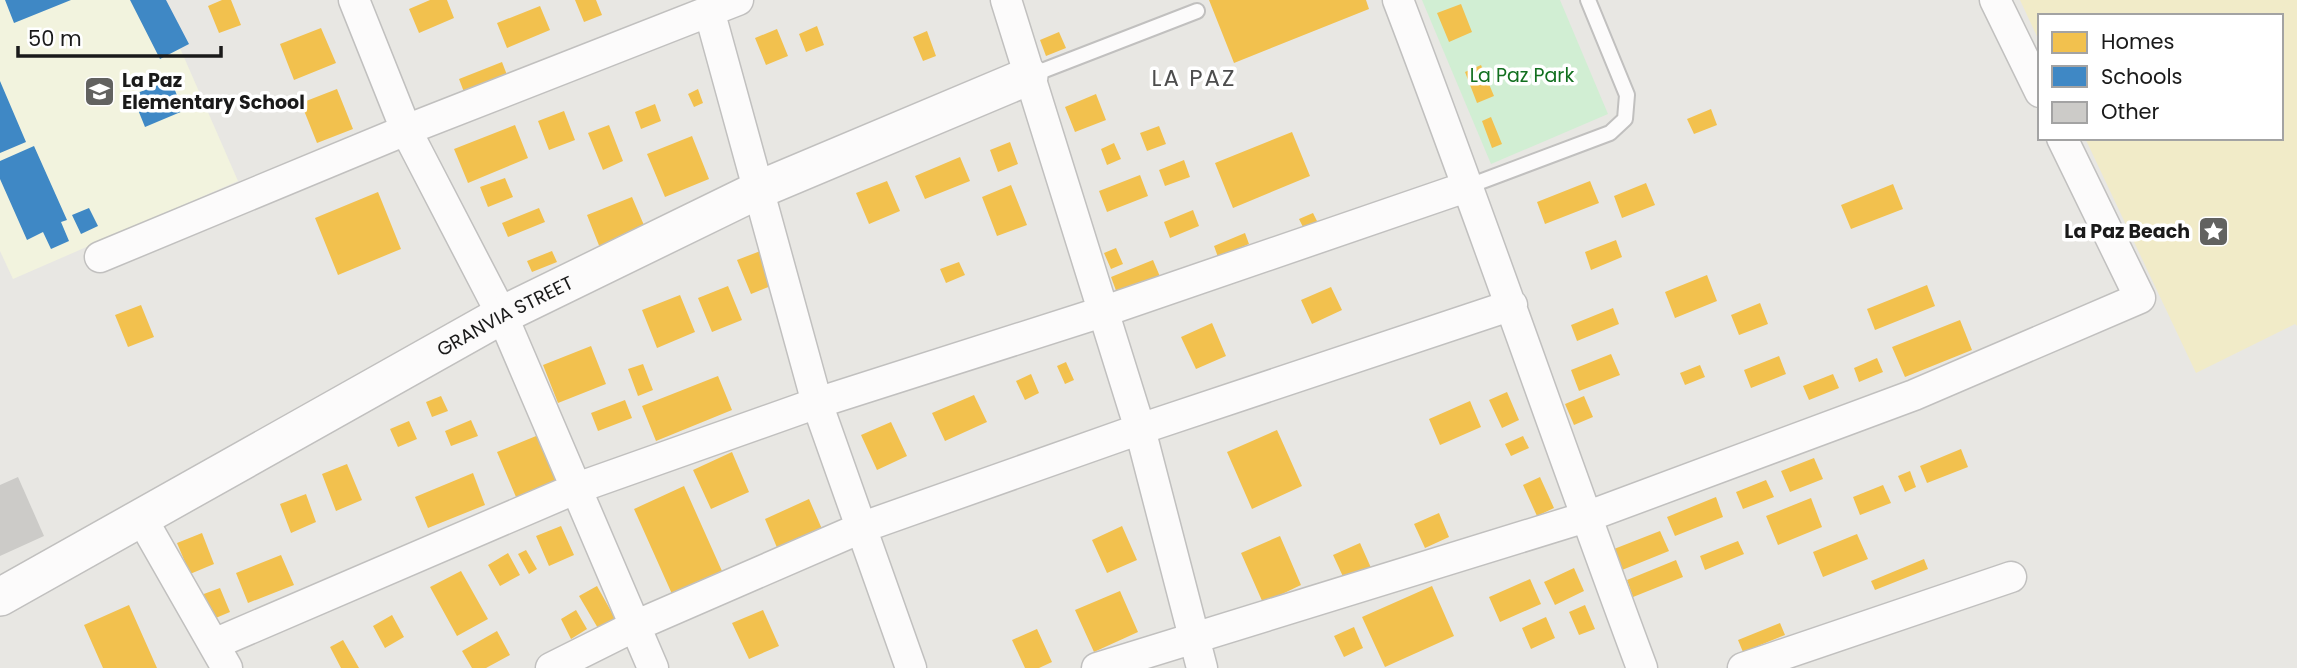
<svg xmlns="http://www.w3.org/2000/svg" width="2297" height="668" viewBox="0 0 2297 668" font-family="Poppins,sans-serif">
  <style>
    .education { fill: #f2f3de }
    .sand { fill: #f1ebc8 }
    .park { fill: #d1eed3 }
    .homes { fill: #f2c14e }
    .schools { fill: #3f88c5 }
    .building { fill: #cccbc8 }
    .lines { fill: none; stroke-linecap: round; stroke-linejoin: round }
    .service-casing { stroke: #c1c0bf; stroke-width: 18 }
    .minor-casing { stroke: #c1c0bf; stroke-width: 33 }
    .tertiary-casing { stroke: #c1c0bf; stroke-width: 40 }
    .service { stroke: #fcfbfb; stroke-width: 14 }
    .minor { stroke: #fcfbfb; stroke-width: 30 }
    .tertiary { stroke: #fcfbfb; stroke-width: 37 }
    .labels { text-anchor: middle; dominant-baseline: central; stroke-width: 7; stroke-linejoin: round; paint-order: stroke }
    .park-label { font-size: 19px; fill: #126f1f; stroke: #fff }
    .poi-label { font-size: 19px; font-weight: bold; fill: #1a1a1a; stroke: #fff; text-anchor: start }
    .street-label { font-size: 19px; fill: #1a1a1a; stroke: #fff }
    .quarter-label { font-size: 23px; letter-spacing: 2px; fill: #4d4d4d; stroke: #fff }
  </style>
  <rect width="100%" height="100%" fill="#e8e7e3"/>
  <!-- education -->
  <path class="education" d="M0,0h159l79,181 -225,98 -13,-28z"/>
  <!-- sand -->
  <path class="sand" d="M2020,0h277v326l-2,-2 -99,49 -111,-235h196v-122h-241v27z"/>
  <!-- park -->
  <path class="park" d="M1422,0h138l48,114 -117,50z"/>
  <!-- homes -->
  <path class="homes" d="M222,0h9l10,25 -22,8 -11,-27z
    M430,0h17l7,18 -35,15 -10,-24z
    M575,0h21l6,15 -18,7z
    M1209,0h157l3,9 -135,54z
    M1461,4l11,28 -23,10 -12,-29z
    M540,6l10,24 -43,18 -10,-25z
    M817,26l7,19 -18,7 -7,-18z
    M321,28l15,35 -42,17 -14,-36z
    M777,29l11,27 -22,9 -11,-27z
    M927,31l9,25 -13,5 -10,-24z
    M1059,32l7,16 -20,8 -6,-16z
    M502,62l5,13 -43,17 -5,-13z
    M1481,65l13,31 -17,7 -12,-31z
    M337,89l16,40 -36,14 -16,-40z
    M698,89l5,14 -9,4 -6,-13z
    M1096,94l10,26 -31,12 -10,-25z
    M655,104l6,17 -20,8 -6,-17z
    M1711,109l6,16 -23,9 -7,-15z
    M564,111l11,29 -26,10 -11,-29z
    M1491,117l11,27 -10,4 -10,-27z
    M515,125l13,33 -60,25 -14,-34z
    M609,125l14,36 -20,9 -15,-37z
    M1159,126l7,18 -19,7 -7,-18z
    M1292,132l18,44 -77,32 -18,-45z
    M692,136l17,43 -44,18 -18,-43z
    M1010,142l8,22 -20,8 -8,-22z
    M1114,143l7,16 -14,6 -6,-16z
    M960,157l10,24 -45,18 -10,-23z
    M1184,160l6,17 -25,9 -6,-16z
    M1140,175l8,21 -41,16 -8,-21z
    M505,178l8,19 -25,10 -8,-20z
    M887,181l13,30 -31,13 -13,-31z
    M1590,181l9,22 -54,21 -8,-22z
    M1646,183l9,22 -33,13 -8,-22z
    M1893,184l10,25 -52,20 -10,-24z
    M1011,185l16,40 -30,11 -15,-39z
    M378,192l23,57 -63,26 -23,-57z
    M632,197l14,33 -46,18 -13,-33z
    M539,208l6,14 -37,15 -6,-14z
    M1193,210l6,16 -29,12 -6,-16z
    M1313,213l5,10 -14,6 -5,-10z
    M1245,233l4,11 -31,13 -4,-11z
    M1616,240l6,17 -31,13 -6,-18z
    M1116,248l7,16 -12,5 -7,-16z
    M763,250l13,34 -25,10 -14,-34z
    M552,251l5,11 -25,10 -5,-11z
    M1153,260l8,19 -43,17 -7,-19z
    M959,262l6,13 -19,8 -6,-14z
    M1707,275l10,26 -42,17 -10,-26z
    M1927,285l8,21 -60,24 -8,-21z
    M728,286l14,34 -30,12 -14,-34z
    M1331,287l11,23 -30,14 -11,-24z
    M680,295l15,37 -38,16 -15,-38z
    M1760,303l8,21 -29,11 -8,-20z
    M141,305l13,32 -26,10 -13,-32z
    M1613,308l6,16 -42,17 -6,-16z
    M1960,320l12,30 -67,27 -13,-30z
    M1212,323l14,33 -30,13 -15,-32z
    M591,346l15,38 -48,19 -15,-38z
    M1611,354l9,21 -41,16 -8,-21z
    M1779,356l7,18 -35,14 -7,-18z
    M1877,358l6,14 -24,10 -5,-14z
    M1066,362l8,18 -9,4 -8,-18z
    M643,364l10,26 -15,6 -10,-27z
    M1700,365l5,12 -20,8 -5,-12z
    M1031,374l8,19 -14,7 -9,-19z
    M1833,374l6,14 -30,12 -6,-14z
    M718,376l14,34 -76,31 -14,-35z
    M1507,392l12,28 -17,8 -13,-28z
    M974,395l13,27 -42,19 -13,-28z
    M441,396l7,15 -16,6 -6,-15z
    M1584,396l9,21 -19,8 -9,-21z
    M625,400l7,18 -34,13 -7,-18z
    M1470,401l11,26 -41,18 -11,-26z
    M471,420l7,16 -27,10 -6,-15z
    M409,421l8,18 -19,8 -8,-18z
    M891,422l16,34 -30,14 -16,-35z
    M1277,430l25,56 -50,23 -25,-57z
    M541,434l18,46 -43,17 -19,-45z
    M1523,436l6,12 -18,8 -6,-12z
    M1961,449l7,18 -41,16 -7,-17z
    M732,452l17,40 -38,17 -18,-39z
    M1814,458l9,21 -33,13 -9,-21z
    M347,464l15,36 -26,11 -14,-37z
    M1910,471l6,16 -11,5 -7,-16z
    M473,473l12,32 -57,23 -13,-31z
    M1540,477l14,31 -17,8 -14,-31z
    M1766,480l8,17 -31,12 -7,-17z
    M1883,485l8,18 -31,12 -7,-18z
    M684,486l38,85 -50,23 -38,-85z
    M306,494l10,28 -25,11 -11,-29z
    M1716,497l7,20 -48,19 -8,-19z
    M1811,498l11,29 -44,18 -12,-29z
    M809,499l13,30 -44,21 -13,-31z
    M1439,513l10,24 -24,11 -11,-24z
    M561,526l13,29 -25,11 -13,-30z
    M1122,526l15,34 -30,13 -15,-33z
    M1660,531l9,20 -47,19 -8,-21z
    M202,533l12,31 -24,10 -13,-31z
    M1857,534l11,25 -45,18 -10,-25z
    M1280,536l21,49 -38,18 -22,-50z
    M1738,541l6,13 -39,16 -5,-14z
    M1360,543l12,27 -26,13 -13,-28z
    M526,550l11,19 -8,5 -11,-20z
    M508,553l12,22 -20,11 -12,-21z
    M281,555l13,30 -46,18 -12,-30z
    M1924,559l4,10 -53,21 -4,-9z
    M1676,560l7,17 -50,20 -6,-17z
    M1574,568l10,23 -29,14 -11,-23z
    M461,571l27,48 -31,17 -27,-49z
    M1530,579l11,25 -41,18 -11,-25z
    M597,586l19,34 -17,10 -20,-34z
    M1432,586l22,50 -69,31 -23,-50z
    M220,588l10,24 -19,8 -10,-25z
    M1120,591l18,41 -44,20 -19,-42z
    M129,605l28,63h-54l-19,-43z
    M1585,605l10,24 -16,6 -10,-23z
    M576,610l11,19 -16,10 -10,-20z
    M763,610l16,36 -30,13 -17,-36z
    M392,615l12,22 -19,11 -12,-22z
    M1546,617l9,21 -24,11 -9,-21z
    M1780,623l5,12 -42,17 -5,-12z
    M1354,627l9,21 -19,9 -10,-21z
    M1037,629l15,33 -13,6h-14l-13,-28z
    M497,631l13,24 -24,13h-14l-10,-17z
    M343,640l16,28h-18l-11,-21z"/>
  <!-- schools -->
  <path class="schools" d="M5,0h66l-57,23z
    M130,0h36l23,44 -29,15z
    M171,80l12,31 -38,16 -13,-32z
    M0,81l26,61 -26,11z
    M34,146l33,74 -6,2 8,19 -18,8 -8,-17 -16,8 -27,-61v-18z
    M89,208l9,18 -17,8 -9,-19z"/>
  <!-- building -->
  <path class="building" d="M18,477l26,59 -44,20v-71z"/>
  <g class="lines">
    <defs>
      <path id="service" d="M1029,76l168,-65
        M1469,186l141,-53 15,-14 2,-24 -39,-95"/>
      <path id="minor" d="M354,0l52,130 96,185 151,353
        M1006,0l134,429 62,239
        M1398,0c85,222 161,446 244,668
        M1995,0l45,92
        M709,10l108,393 94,265
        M100,257l306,-127 332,-130
        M142,519l85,149
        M214,644l363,-156 240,-85 285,-91 367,-126
        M551,668l84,-42 228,-99 277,-98 372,-124
        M1097,668l489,-151 328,-122 226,-97 -78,-160
        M1743,668l268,-91"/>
      <g id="tertiary">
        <path id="s1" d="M0,597l502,-282 256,-125 271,-114"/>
      </g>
    </defs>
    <!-- service casing -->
    <use href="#service" class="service-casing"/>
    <!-- minor casing -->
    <use href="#minor" class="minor-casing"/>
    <!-- tertiary casing -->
    <use href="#tertiary" class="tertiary-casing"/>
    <!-- service -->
    <use href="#service" class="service"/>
    <!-- minor -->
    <use href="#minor" class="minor"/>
    <!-- tertiary -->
    <use href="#tertiary" class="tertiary"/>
  </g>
  <!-- icons -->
  <defs>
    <symbol id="school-square" viewBox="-11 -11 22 22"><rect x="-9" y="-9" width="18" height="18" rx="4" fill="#626260" stroke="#fff"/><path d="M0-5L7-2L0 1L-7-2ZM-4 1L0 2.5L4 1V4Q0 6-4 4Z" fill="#fff"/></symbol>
    <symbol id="sight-square" viewBox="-11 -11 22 22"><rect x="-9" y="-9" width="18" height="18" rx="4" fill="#626260" stroke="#fff"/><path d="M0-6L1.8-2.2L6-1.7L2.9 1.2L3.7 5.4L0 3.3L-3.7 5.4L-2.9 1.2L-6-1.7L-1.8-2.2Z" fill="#fff"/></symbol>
  </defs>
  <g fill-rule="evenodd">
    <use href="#school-square" x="82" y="74" width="35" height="35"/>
    <use href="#sight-square" x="2196" y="214" width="35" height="35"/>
  </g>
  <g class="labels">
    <!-- park labels -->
    <g class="park-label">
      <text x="1522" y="75">La Paz Park</text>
    </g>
    <!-- poi labels -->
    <g class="poi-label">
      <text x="122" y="80">La Paz<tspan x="122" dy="22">Elementary School</tspan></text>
      <text x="2190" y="231" text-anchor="end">La Paz Beach</text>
    </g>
    <!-- street labels -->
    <g class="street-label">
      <text stroke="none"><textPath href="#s1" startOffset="578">GRANVIA STREET</textPath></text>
    </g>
    <!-- quarter labels -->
    <g class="quarter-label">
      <text x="1194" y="78">LA PAZ</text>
    </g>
  </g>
  <!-- legend -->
  <rect x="2038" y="14" width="245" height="126" fill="#ffffff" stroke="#a3a3a3" stroke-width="2"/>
  <rect x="2052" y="32" width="35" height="21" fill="#f2c14e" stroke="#a3a3a3" stroke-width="2"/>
  <text x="2101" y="49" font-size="21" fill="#1a1a1a">Homes</text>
  <rect x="2052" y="66" width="35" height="21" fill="#3f88c5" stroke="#a3a3a3" stroke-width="2"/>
  <text x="2101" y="84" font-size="21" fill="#1a1a1a">Schools</text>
  <rect x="2052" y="102" width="35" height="21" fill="#cccbc8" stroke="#a3a3a3" stroke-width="2"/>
  <text x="2101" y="119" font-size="21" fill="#1a1a1a">Other</text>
  <!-- scale -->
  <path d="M18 46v10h203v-10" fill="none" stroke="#1a1a1a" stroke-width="3.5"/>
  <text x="28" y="46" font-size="21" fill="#1a1a1a" stroke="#ffffff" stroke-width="5" paint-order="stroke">50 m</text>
</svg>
